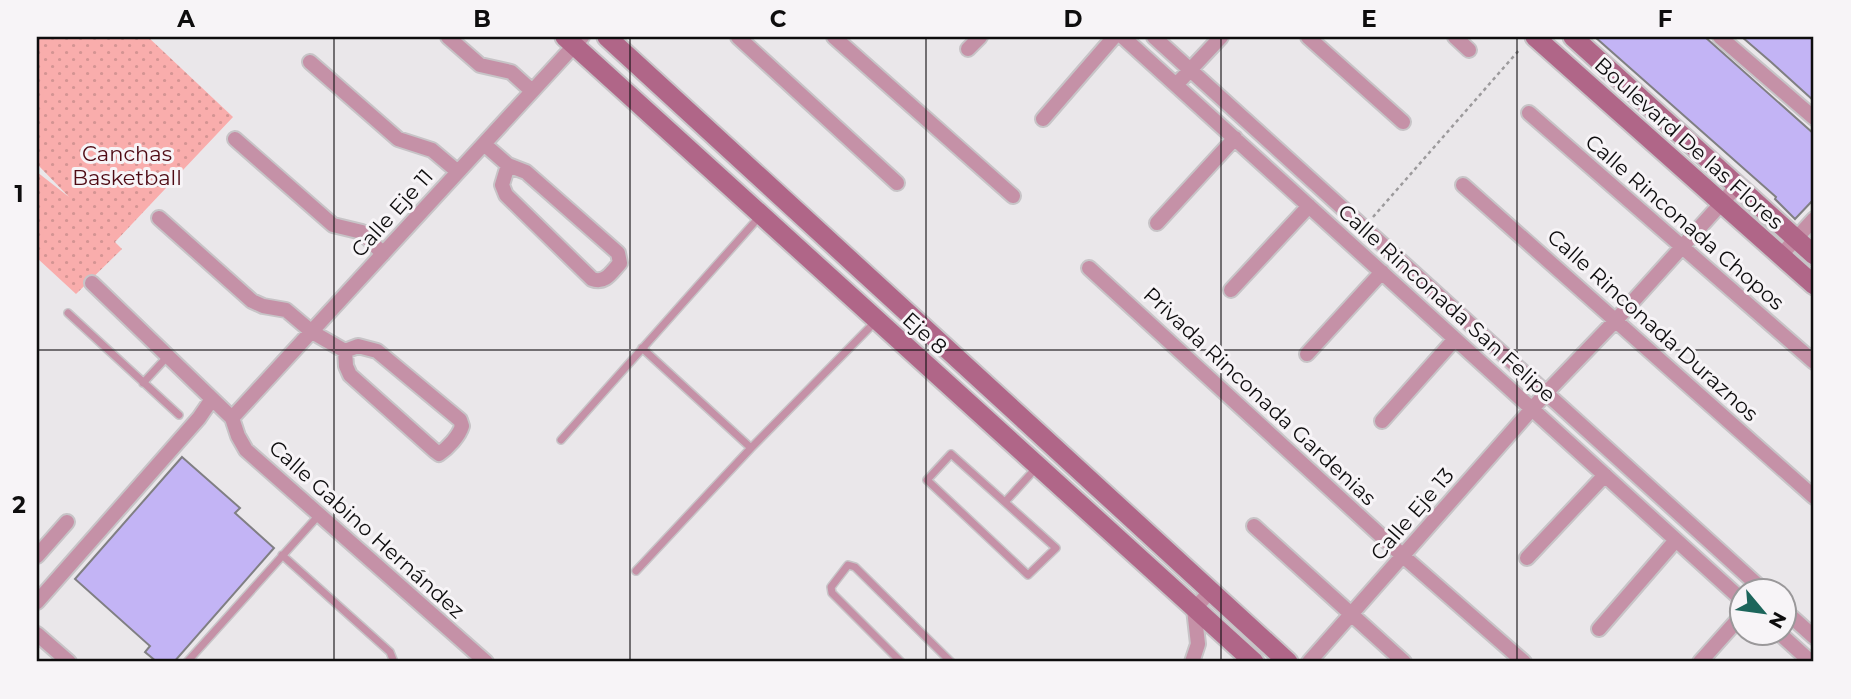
<svg xmlns="http://www.w3.org/2000/svg" width="1851" height="699" viewBox="0 0 1851 699" font-family="Montserrat,sans-serif">
  <style>
    .grass { fill: url(#grass-dots) }
    .building { fill: #c3b4f5; stroke: #807f83; stroke-width: 2 }
    .lines { fill: none; stroke-linecap: round; stroke-linejoin: round }
    .lane-casing { stroke: #c7c4c7; stroke-width: 10 }
    .street-casing { stroke: #c7c4c7; stroke-width: 18 }
    .secondary-casing { stroke: #c7c4c7; stroke-width: 23 }
    .path { stroke: #9c9a9c; stroke-width: 2.5; stroke-dasharray: 3.5 3.5; stroke-linecap: butt }
    .lane { stroke: #c591a7; stroke-width: 7 }
    .street { stroke: #c591a7; stroke-width: 14 }
    .secondary { stroke: #b06688; stroke-width: 19 }
    .grid { fill: none; stroke: #0e0d0e; stroke-width: 2; stroke-opacity: 0.55 }
    .labels { text-anchor: middle; dominant-baseline: central; stroke-width: 6; stroke-linejoin: round; paint-order: stroke }
    .street-label { font-size: 21px; fill: #0e0d0e; stroke: #f7f4f7 }
    .park-label { font-size: 21px; fill: #4f0b14; stroke: #f7f4f7 }
    .neatline { fill: none; stroke: #0e0d0e; stroke-width: 2.5 }
    .grid-label { font-size: 23px; text-anchor: middle; font-weight: bold; fill: #0e0d0e }
  </style>
  <defs>
    <pattern id="grass-dots" width="8" height="8" patternUnits="userSpaceOnUse" patternTransform="scale(1.75)"><rect width="8" height="8" fill="#f9adac"/><path d="M2 2h.1M6 6h.1" fill="none" stroke="#d49493" stroke-width="1.8" stroke-linecap="round"/></pattern>
  </defs>
  <rect width="100%" height="100%" fill="#eae7ea"/>
  <!-- grass -->
  <path class="grass" d="M37,37h111l85,80 -118,125 7,7 -46,45 -39,-36v-86l32,25 -32,-33z"/>
  <!-- building -->
  <path class="building" d="M1595,37h110l109,97v65l-19,20 -20,-20 1,-2z
    M1742,37h72v64l-43,-39z
    M182,457l58,51 -5,5 39,35 -100,114h-17l-12,-10 5,-6 -75,-67z"/>
  <g class="lines">
    <defs>
      <path id="lane" d="M68,313l111,102
        M642,348l109,100 125,-127
        M143,383l24,-26
        M561,440l200,-225
        M951,454l105,94 -28,27 -101,-95z
        M1005,502l32,-35
        M282,555l108,97 4,10
        M636,571l115,-123
        M187,662l132,-147
        M901,662l-69,-69 -1,-6 17,-22 7,2 96,95"/>
      <path id="street" d="M448,37l32,28 31,7 21,19
        M738,37l159,146
        M834,37l179,159
        M1123,37l619,563
        M1154,37l609,553
        M1308,37l95,85
        M1455,37l14,13
        M1720,37l94,81
        M968,49l12,-12
        M310,62l88,77 34,11 26,22
        M1176,85l45,-48
        M1529,113l285,249
        M1043,119l71,-82
        M235,139l98,86 29,7 21,22
        M484,144l24,21 18,7 92,81 2,10c-9,10 -15,21 -28,16l-86,-84 -4,-10 6,-20
        M1463,185l351,312
        M159,218l93,83 11,5 23,4 26,22 33,19 13,-5 19,5 83,69 2,6c-3,10 -14,22 -23,28l-4,-3 -85,-76 -4,-9 -1,-15
        M1157,223l78,-85
        M1781,255l33,-36
        M1089,268l314,288 121,106
        M92,283l140,135 6,18 8,14 240,212
        M1231,290l78,-84
        M1307,354l75,-82
        M232,418l350,-381
        M1382,421l73,-82
        M1254,526l150,136
        M37,556l30,-34
        M1527,558l78,-83
        M37,602l162,-184 13,-19
        M1784,610l30,27
        M1599,629l77,-89
        M1778,632l33,30
        M37,634l32,28
        M1192,662l6,-18 -4,-35 16,-17
        M1309,662l237,-269 71,-74 120,-133
        M1700,662l42,-47"/>
      <path id="secondary" d="M565,37l689,625
        M607,37l681,625
        M1535,37l279,248
        M1573,37l241,218"/>
    </defs>
    <!-- lane casing -->
    <use href="#lane" class="lane-casing"/>
    <!-- street casing -->
    <use href="#street" class="street-casing"/>
    <!-- secondary casing -->
    <use href="#secondary" class="secondary-casing"/>
    <!-- path -->
    <path class="path" d="M1373,217l147,-168"/>
    <!-- lane -->
    <use href="#lane" class="lane"/>
    <!-- street -->
    <use href="#street" class="street"/>
    <!-- secondary -->
    <use href="#secondary" class="secondary"/>
  </g>
  <!-- grid -->
  <path class="grid" d="M334,37v625M630,37v625M926,37v625M1221,37v625M1517,37v625M37,350h1777"/>
  <g class="labels">
    <!-- street labels -->
    <g class="street-label">
      <text transform="translate(1689 143) rotate(42)">Boulevard De las Flores</text>
      <text transform="translate(392 213) rotate(-48)">Calle Eje 11</text>
      <text transform="translate(1685 222) rotate(41)">Calle Rinconada Chopos</text>
      <text transform="translate(1447 303) rotate(42)">Calle Rinconada San Felipe</text>
      <text transform="translate(1653 325) rotate(42)">Calle Rinconada Duraznos</text>
      <text transform="translate(925 333) rotate(42)">Eje 8</text>
      <text transform="translate(1260 396) rotate(43)">Privada Rinconada Gardenias</text>
      <text transform="translate(1412 514) rotate(-49)">Calle Eje 13</text>
      <text transform="translate(367 529) rotate(42)">Calle Gabino Hernández</text>
    </g>
    <!-- park labels -->
    <g class="park-label">
      <text x="127" y="153">Canchas<tspan x="127" dy="24">Basketball</tspan></text>
    </g>
  </g>
  <!-- border -->
  <rect width="1851" height="699" fill="none" stroke="#f7f4f7" stroke-width="77"/>
  <!-- north arrow -->
  <g transform="translate(1763 612) rotate(119)"><circle r="33" fill="#f7f4f7" stroke="#9a989a" stroke-width="2"/>
  <path d="M0-5L12 26L0 18L-12 26Z" fill="#1c655b"/>
  <text y="-10" font-size="19" font-weight="bold" text-anchor="middle" fill="#0e0d0e">N</text>
  </g>
  <rect x="38" y="38" width="1774" height="622" class="neatline"/>
  <g class="grid-label">
    <text x="186" y="27">A</text>
    <text x="482" y="27">B</text>
    <text x="778" y="27">C</text>
    <text x="1073" y="27">D</text>
    <text x="1369" y="27">E</text>
    <text x="1665" y="27">F</text>
    <text x="19" y="202">1</text>
    <text x="19" y="513">2</text>
  </g>
</svg>
